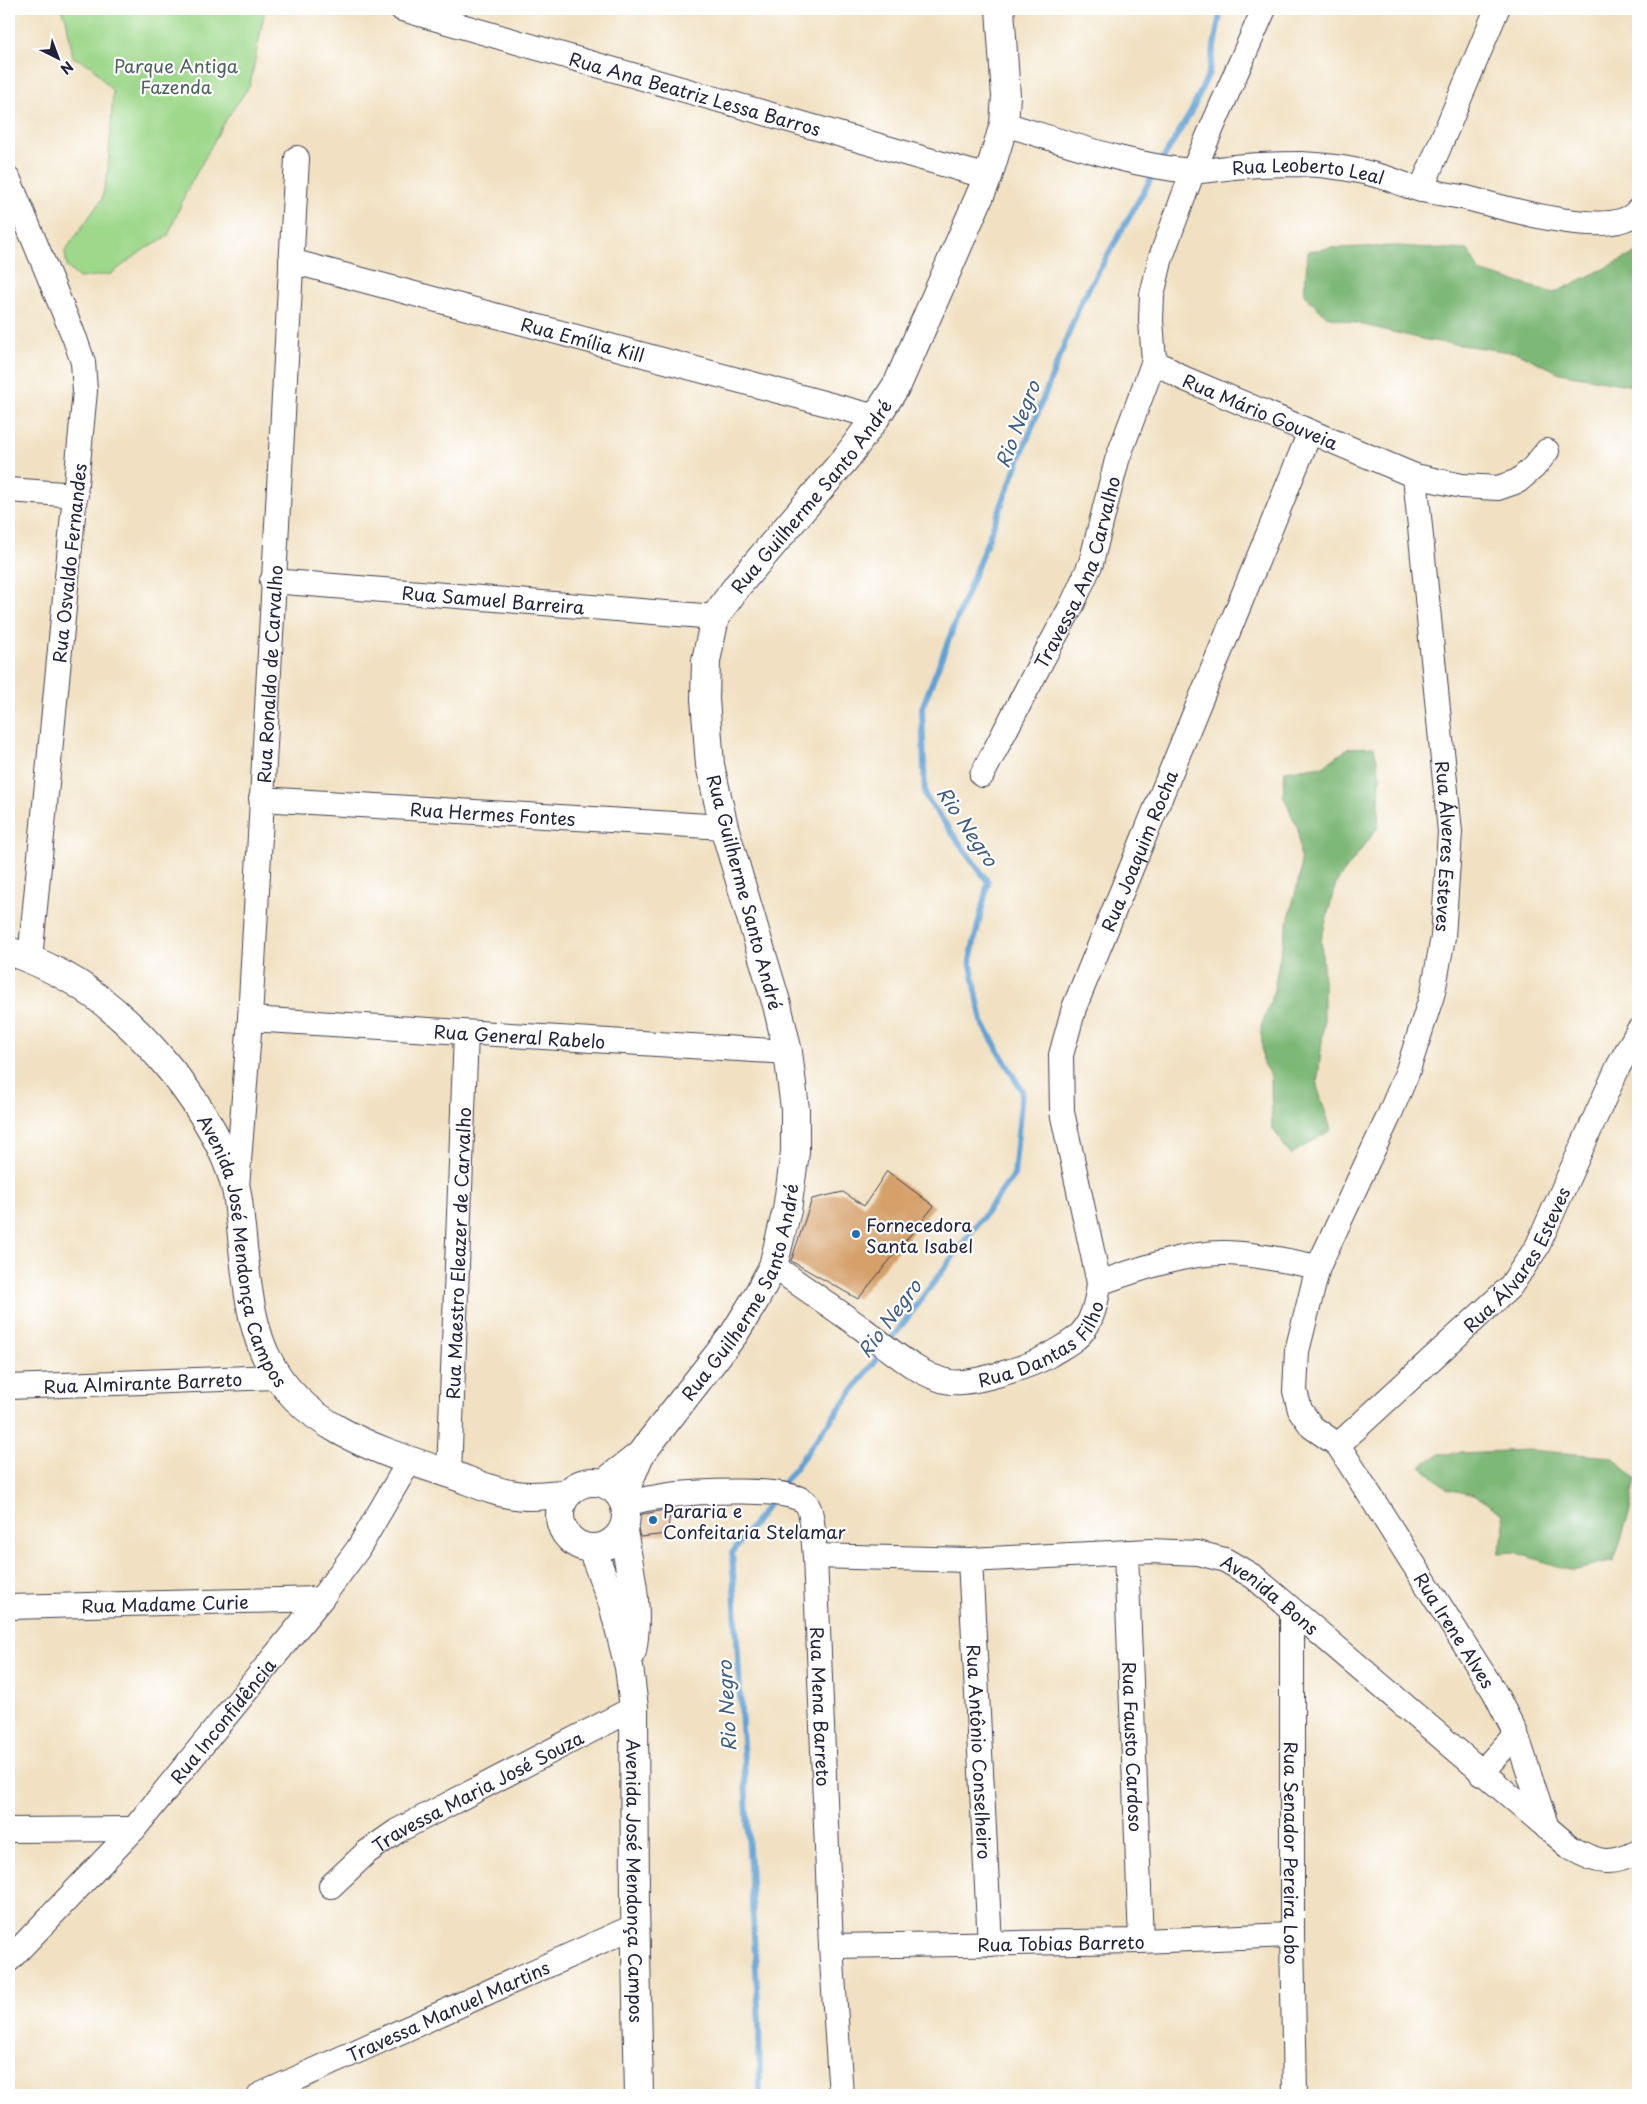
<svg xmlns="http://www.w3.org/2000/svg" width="1647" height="2104" viewBox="0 0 1647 2104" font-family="'Playpen Sans',sans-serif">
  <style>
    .green { fill: #9ed88b; stroke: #607d63 }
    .forest { fill: #7eb877; stroke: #506d59 }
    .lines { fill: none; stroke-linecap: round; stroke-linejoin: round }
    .stream { stroke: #61a1d4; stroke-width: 6 }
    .building { fill: #d5a06a }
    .minor-casing { stroke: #413f4f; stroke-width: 26 }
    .tertiary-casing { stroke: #413f4f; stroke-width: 30 }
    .secondary-casing { stroke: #413f4f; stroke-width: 30 }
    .minor { stroke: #fff; stroke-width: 24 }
    .tertiary { stroke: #fff; stroke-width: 28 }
    .secondary { stroke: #fff; stroke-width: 28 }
    .poi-dot { fill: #1f6fb2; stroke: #fff; stroke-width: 2 }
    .labels { text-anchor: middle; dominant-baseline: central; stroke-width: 4.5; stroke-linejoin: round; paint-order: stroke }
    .park-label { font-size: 18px; fill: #4d6257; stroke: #fff }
    .street-label { font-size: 18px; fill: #22223b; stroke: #fff }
    .poi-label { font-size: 18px; fill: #22223b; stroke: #fff; text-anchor: start }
    .water-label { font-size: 19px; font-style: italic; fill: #3e5b80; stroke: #fff }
  </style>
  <rect width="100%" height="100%" fill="#fff"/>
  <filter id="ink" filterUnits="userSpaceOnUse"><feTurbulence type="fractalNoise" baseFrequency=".02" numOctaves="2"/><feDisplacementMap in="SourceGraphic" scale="10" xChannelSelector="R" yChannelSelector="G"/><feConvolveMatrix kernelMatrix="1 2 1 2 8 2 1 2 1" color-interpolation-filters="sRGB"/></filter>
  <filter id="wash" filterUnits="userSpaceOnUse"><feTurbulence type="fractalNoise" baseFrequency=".0096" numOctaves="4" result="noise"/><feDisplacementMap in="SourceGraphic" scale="20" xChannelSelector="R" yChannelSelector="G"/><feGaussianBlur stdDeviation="1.12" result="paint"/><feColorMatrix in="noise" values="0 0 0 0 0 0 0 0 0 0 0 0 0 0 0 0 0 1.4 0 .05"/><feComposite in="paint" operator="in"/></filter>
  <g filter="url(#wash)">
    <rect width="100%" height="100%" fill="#f1e1c2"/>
    <!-- green -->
    <path class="green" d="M60,9h205l-15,76 -25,36 -39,71 -18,44 -22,12 -35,26 -32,4 -12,-11 -2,-16 37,-52 6,-29 5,-78 -21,-26 -19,-9 -7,-39z"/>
    <!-- forest -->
    <path class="forest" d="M1397,246l71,4 11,21 75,22 84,-41v135l-78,-14 -42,-20 -92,-13 -100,-24 -22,-21 4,-44 23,-3z
      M1374,747l6,29 -2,51 -42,56 -15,57 3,42v41l-7,63 14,44 -41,25 -18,-28 -1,-51 -8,-12 -2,-37 12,-32 8,-45 20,-80 -3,-41 -15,-34 2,-24 38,-5 26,-18z
      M1528,1450l84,7 24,22 -7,35 -15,47 -42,10 -58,-19 -16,1 7,-21 -2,-18 -29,-19 -27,-6 -26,-23 18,-12z"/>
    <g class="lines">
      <!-- stream -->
      <path class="stream" d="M1161,162l30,-50 18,-39 12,-64
        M780,1488l234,-313 8,-84 -40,-69 -12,-62 18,-78 -63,-86 -3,-88 159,-406 75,-132
        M760,2095l-1,-72 -27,-470 41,-55"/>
    </g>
    <g id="blocks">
      <!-- building -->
      <path class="building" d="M887,1171l47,35 -76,93 -67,-38 21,-62 31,-7 21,14z
        M671,1509l-4,25 -27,3 -3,-11 1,-11z"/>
    </g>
  </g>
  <g filter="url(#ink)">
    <use href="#blocks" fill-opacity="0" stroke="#413f4f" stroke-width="1"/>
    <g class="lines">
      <defs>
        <g id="minor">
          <path id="s1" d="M402,9l586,168"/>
          <path id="s2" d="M1004,124c61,18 123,41 187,47 13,1 28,-2 42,-4 22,-2 45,-3 68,-3 27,1 55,5 82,13 13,4 26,10 39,13 15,3 30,5 45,8 34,9 147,44 171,12"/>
          <path d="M9,180l66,159 8,23 2,29 -55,568"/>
          <path d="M1421,190l76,-181"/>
          <path id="s3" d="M291,261l585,156"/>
          <path id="s4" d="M1154,361l29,17 232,98 47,10 36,2 20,-7 15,-13 14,-17"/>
          <path id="s5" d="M1415,476l35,356 -7,105 -10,55 -26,81 -19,45 -70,149 -21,84 -2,40 5,19 12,17 26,18 156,246 22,43 31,94"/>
          <path d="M9,490l67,5"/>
          <path id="s6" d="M272,581l443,36"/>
          <path id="s7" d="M982,775l59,-113 31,-57 19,-42 26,-103 37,-99 -3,-41 1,-25 9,-38 32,-86 71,-162"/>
          <path id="s8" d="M261,799l463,28"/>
          <path id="s9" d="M250,1019l538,33"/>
          <path id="s10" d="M237,1187l13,-168 47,-861"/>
          <path id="s11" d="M773,1266c31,21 60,42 90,63 24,18 57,48 87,53 21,3 79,-15 98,-26 9,-6 20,-11 28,-18 16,-12 21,-37 23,-55 38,-13 87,-31 127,-30 31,1 61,8 92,14"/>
          <path id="s12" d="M1099,1283l-37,-171 -1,-57 13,-47 236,-576"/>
          <path id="s13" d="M9,1387l267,-10"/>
          <path id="s14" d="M1338,1445l172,-158 27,-40 81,-180 20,-36"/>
          <path id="s15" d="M449,1474l17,-441"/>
          <path id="s16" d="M625,1504c15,-4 30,-7 45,-9 24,-3 122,-9 136,8 8,10 7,39 9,53l16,390 10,149"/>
          <path id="s17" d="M1126,1552l15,389"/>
          <path id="s18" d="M815,1556l155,4 181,-9 47,2 27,7 29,17 317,271c26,15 40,18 67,4"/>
          <path id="s19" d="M970,1560l20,384"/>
          <path id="s20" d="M9,1607l312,-8"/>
          <path id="s21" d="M1292,1611v324l3,160"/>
          <path d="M1481,1773l35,-39"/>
          <path d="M9,1830l125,-1"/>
          <path id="s22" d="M331,1886l36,-34 30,-21 237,-123"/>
          <path id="s23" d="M831,1946l310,-5 151,-6"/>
          <path id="s24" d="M9,1960l125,-131 187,-230 37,-50 52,-89"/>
          <path id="s25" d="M260,2095l375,-169"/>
        </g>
        <g id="tertiary">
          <path id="s26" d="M604,1483l36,-28 94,-121 21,-34 18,-34 14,-56 8,-58v-43l-7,-57 -11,-47 -53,-178 -14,-62 -5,-66 1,-38 9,-44 23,-32 109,-128 29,-40 22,-34 90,-206 16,-53 2,-28 -6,-87"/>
          <path d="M622,1498l17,-41"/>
        </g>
        <g id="secondary">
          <path id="s27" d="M9,951c22,8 45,18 66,31 65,40 142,132 161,207 3,12 3,26 5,38 4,39 8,96 26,131 35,71 114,93 183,116 21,7 44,19 66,21 16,3 35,-1 52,-1"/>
          <circle cx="593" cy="1515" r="33"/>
          <path d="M623,1531c7,40 17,79 9,120"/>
          <path id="s28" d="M592,1549l21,55 16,63 5,41 1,196 4,191"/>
        </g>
      </defs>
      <!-- minor casing -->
      <use href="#minor" class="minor-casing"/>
      <!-- tertiary casing -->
      <use href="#tertiary" class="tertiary-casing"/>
      <!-- secondary casing -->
      <use href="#secondary" class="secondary-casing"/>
      <!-- minor -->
      <use href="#minor" class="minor"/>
      <!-- tertiary -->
      <use href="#tertiary" class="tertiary"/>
      <!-- secondary -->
      <use href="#secondary" class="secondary"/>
    </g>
  </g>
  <!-- markers -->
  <g class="poi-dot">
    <circle cx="856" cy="1234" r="5"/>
    <circle cx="653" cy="1520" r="5"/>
  </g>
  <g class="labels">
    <!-- park labels -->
    <g class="park-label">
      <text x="176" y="65">Parque Antiga<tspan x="176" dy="21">Fazenda</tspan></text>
    </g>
    <!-- street labels -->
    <g class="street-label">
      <text stroke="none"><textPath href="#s1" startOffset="305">Rua Ana Beatriz Lessa Barros</textPath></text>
      <text stroke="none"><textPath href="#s2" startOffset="311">Rua Leoberto Leal</textPath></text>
      <text stroke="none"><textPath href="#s3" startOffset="302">Rua Emília Kill</textPath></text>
      <text stroke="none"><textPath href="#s4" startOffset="118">Rua Mário Gouveia</textPath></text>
      <text stroke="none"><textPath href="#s26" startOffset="1095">Rua Guilherme Santo André</textPath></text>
      <text transform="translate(69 563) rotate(-84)">Rua Osvaldo Fernandes</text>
      <text stroke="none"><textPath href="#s7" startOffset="225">Travessa Ana Carvalho</textPath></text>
      <text stroke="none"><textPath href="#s6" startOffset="222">Rua Samuel Barreira</textPath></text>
      <text stroke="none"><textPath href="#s10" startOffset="514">Rua Ronaldo de Carvalho</textPath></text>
      <text stroke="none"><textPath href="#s8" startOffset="232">Rua Hermes Fontes</textPath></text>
      <text stroke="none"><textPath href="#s5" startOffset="372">Rua Álveres Esteves</textPath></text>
      <text stroke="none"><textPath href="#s12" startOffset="451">Rua Joaquim Rocha</textPath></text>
      <text transform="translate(745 892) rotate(75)">Rua Guilherme Santo André</text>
      <text stroke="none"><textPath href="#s9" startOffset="270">Rua General Rabelo</textPath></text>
      <text stroke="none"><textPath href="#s27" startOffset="402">Avenida José Mendonça Campos</textPath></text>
      <text stroke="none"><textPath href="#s15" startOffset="221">Rua Maestro Eleazer de Carvalho</textPath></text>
      <text stroke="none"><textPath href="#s14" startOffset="260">Rua Álvares Esteves</textPath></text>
      <text stroke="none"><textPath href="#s26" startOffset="240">Rua Guilherme Santo André</textPath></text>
      <text stroke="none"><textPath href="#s11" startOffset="316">Rua Dantas Filho</textPath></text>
      <text stroke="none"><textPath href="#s13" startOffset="134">Rua Almirante Barreto</textPath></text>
      <text stroke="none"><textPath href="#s18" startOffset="468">Avenida Bons</textPath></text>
      <text stroke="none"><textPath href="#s20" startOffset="156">Rua Madame Curie</textPath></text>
      <text stroke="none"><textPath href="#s5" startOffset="1235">Rua Irene Alves</textPath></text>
      <text stroke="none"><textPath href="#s16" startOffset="389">Rua Mena Barreto</textPath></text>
      <text stroke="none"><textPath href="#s24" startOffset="321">Rua Inconfidência</textPath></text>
      <text stroke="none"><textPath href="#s17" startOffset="195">Rua Fausto Cardoso</textPath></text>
      <text stroke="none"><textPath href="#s19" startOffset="192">Rua Antônio Conselheiro</textPath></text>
      <text stroke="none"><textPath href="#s22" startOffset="176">Travessa Maria José Souza</textPath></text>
      <text stroke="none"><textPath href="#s21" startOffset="242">Rua Senador Pereira Lobo</textPath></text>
      <text stroke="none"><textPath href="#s28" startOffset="338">Avenida José Mendonça Campos</textPath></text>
      <text stroke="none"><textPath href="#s23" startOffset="230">Rua Tobias Barreto</textPath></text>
      <text stroke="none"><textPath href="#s25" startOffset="206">Travessa Manuel Martins</textPath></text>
    </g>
    <!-- poi labels -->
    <g class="poi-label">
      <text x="866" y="1224">Fornecedora<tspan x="866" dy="21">Santa Isabel</tspan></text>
      <text x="663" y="1510">Pararia e<tspan x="663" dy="21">Confeitaria Stelamar</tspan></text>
    </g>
    <!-- water labels -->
    <g class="water-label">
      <text transform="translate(1017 424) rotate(-69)">Rio Negro</text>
      <text transform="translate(968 826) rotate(56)">Rio Negro</text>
      <text transform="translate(889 1318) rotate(-53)">Rio Negro</text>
      <text transform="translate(726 1706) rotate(-93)">Rio Negro</text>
    </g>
  </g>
  <!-- margin -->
  <rect width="1647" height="2104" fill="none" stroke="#fff" stroke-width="30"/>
  <!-- north arrow -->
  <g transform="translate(58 58) rotate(138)" stroke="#ffffff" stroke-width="4" paint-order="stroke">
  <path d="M0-4L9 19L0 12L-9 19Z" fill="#22223b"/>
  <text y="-8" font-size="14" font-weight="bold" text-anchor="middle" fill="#22223b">N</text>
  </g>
</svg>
